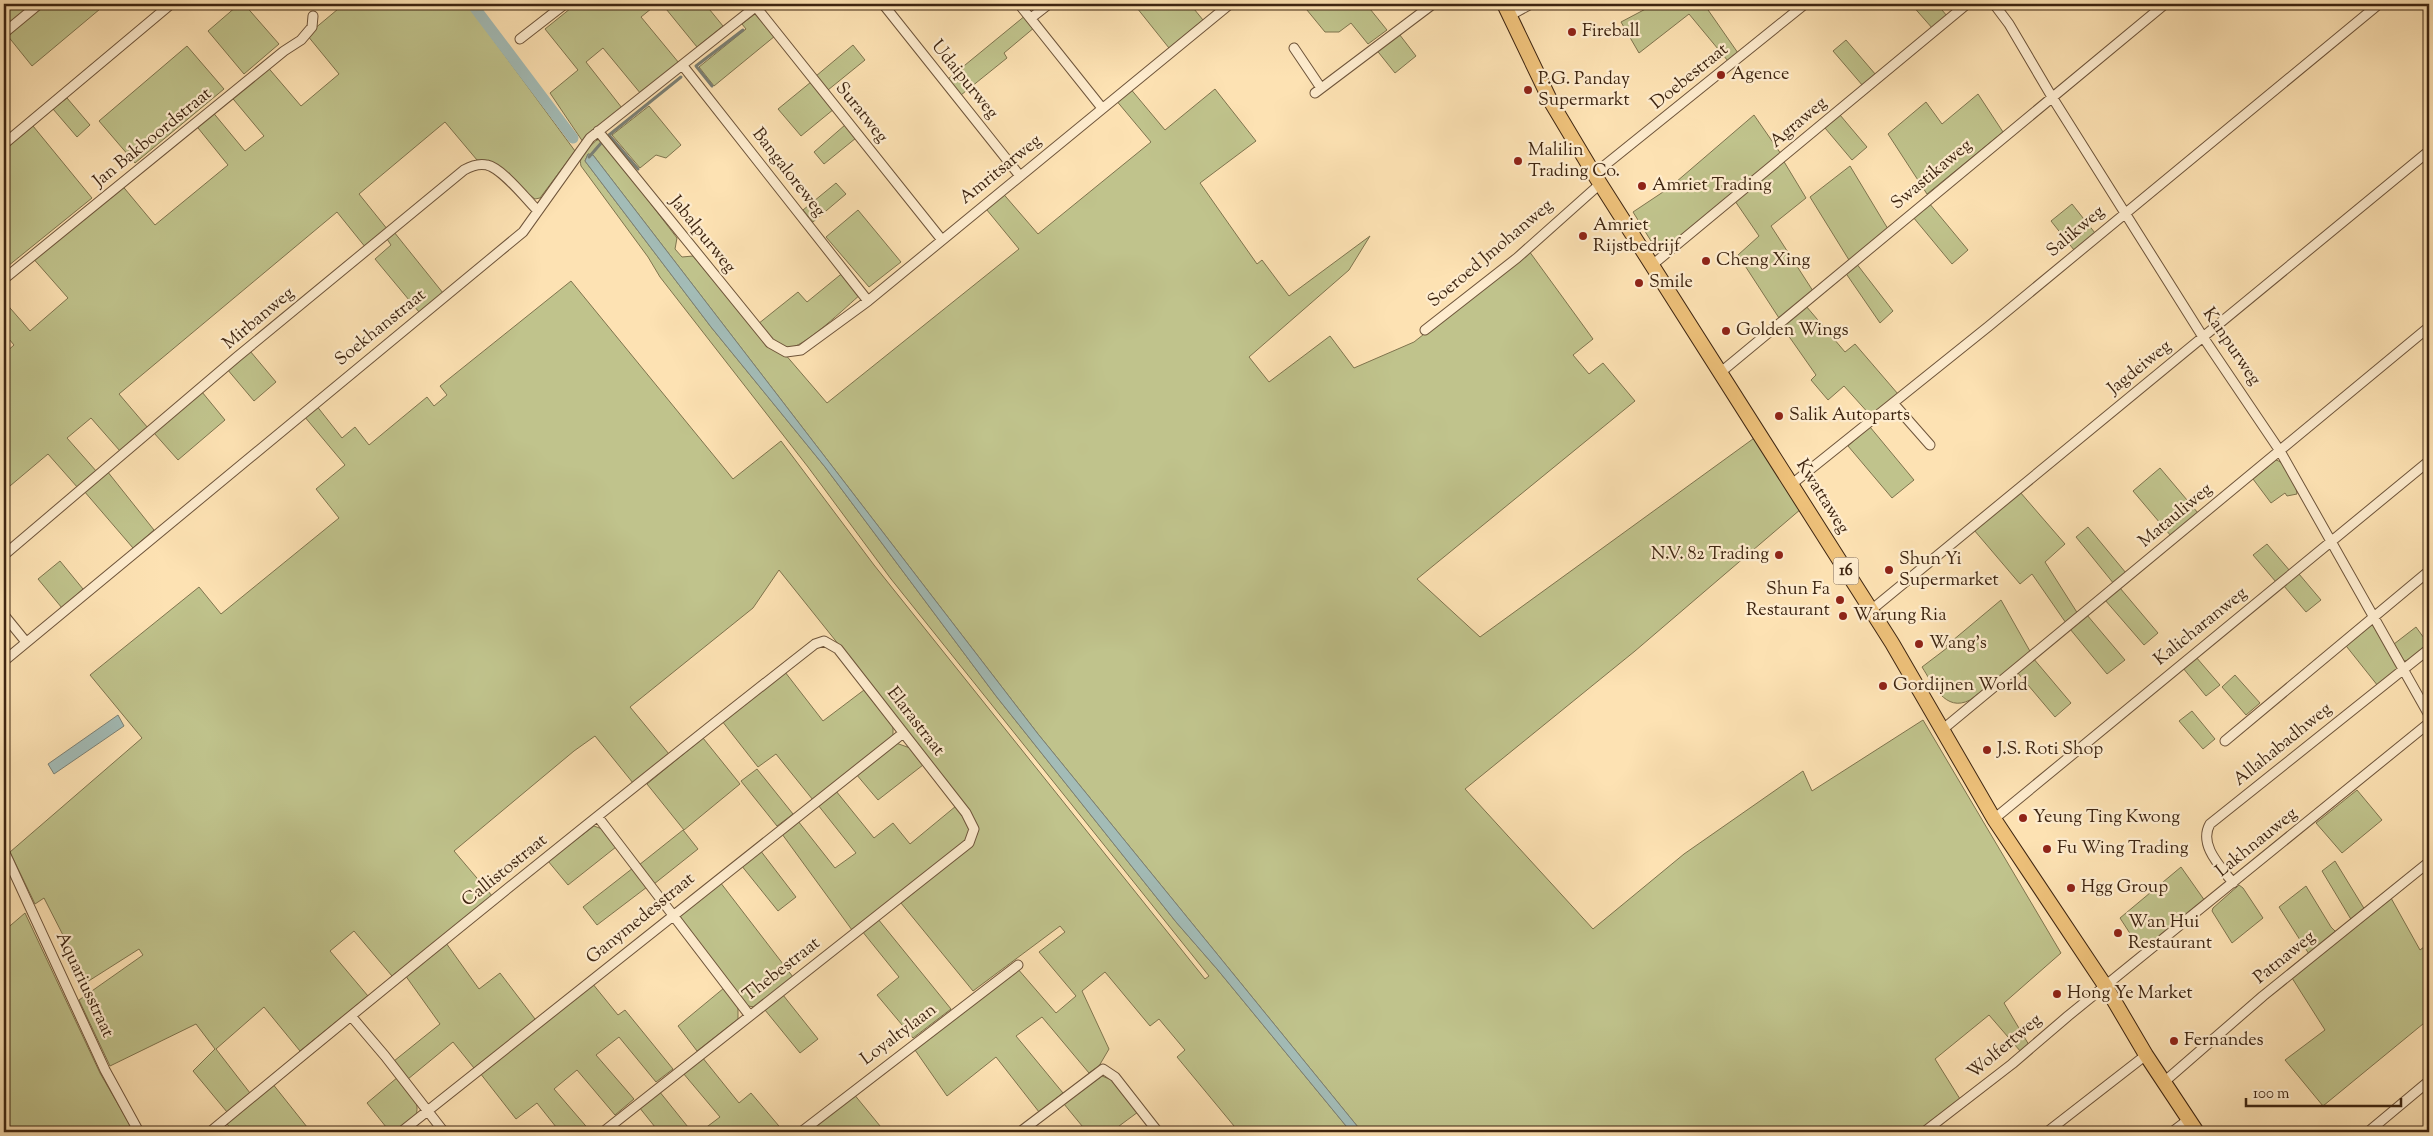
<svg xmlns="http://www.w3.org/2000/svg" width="2433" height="1136" viewBox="0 0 2433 1136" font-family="'Sorts Mill Goudy',serif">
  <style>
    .green { fill: #c0c38c; stroke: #7f744e }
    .water { fill: #a3bcb7; stroke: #7b8075 }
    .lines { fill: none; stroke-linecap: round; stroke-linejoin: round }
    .stream { stroke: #7b8075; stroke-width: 3 }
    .canal { stroke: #a3bcb7; stroke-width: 11 }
    .minor-casing { stroke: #6e543a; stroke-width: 11 }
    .primary-casing { stroke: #3e2511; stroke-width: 16 }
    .minor { stroke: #feecce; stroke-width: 9 }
    .primary { stroke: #eec17a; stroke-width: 14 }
    .poi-dot { fill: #8f2418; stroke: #feecce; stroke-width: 2 }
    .labels { text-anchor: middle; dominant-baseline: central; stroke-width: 4.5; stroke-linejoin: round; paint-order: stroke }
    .shield { fill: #feecce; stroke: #78614a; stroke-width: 1 }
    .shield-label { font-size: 16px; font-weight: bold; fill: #3e2511 }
    .poi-label { font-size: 18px; fill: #3e2511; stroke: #feecce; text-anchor: start }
    .street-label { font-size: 18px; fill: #3e2511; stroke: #feecce }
  </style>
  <rect width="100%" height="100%" fill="#fde2b3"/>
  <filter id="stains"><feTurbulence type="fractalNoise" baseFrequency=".004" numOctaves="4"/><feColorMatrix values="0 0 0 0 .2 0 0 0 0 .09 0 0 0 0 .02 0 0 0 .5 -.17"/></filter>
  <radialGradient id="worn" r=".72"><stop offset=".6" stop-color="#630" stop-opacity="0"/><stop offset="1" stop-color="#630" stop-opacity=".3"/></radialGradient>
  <!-- green -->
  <path class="green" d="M4,4h23l3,3 -26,22z
    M45,4h61l-74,62 -25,-31z
    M236,4h8l35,40 -35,30 -36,-43 29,-25z
    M344,4h123l108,147 -35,47 -5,1 -47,-38 -11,-1 -32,-38 -86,72 29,36 -22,18 -29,-36 -218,182 29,34 -28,23 -29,-33 -24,20 30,34 -19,16 -30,-34 -44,37v-137l10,-9 -10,-12v-32l26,30 38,-33 -37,-42 89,-73 35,42 73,-60 -34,-42 17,-13 34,41 19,-15 -35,-42 36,-30 36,42 38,-32 -32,-39z
    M576,4h81l-16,13 38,46 -38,31 -38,-46 -17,14 36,46 -39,34 -33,-49 28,-23 -33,-41z
    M662,4h43l18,22 -26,21z
    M1143,4h47l13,16 -34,28 -32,-40z
    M1302,4h64l21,26 -19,14 -17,-21 -12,9h-14z
    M1655,4h55l-4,3 32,46 -10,8 -39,-47 -50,39 -18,-31z
    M1911,4h26l10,12 -14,13z
    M755,14l20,22 -61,50 -15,-19 47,-38 -4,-5z
    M1026,15l9,12 -31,26 3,5 -46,37 -13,-16z
    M1396,30l20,26 -21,17 -20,-25z
    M1846,40l30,35 -13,11 -30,-35z
    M853,45l12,15 -37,30 -12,-14z
    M187,46l37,43 -89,74 -36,-42z
    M811,82l23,27 -33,27 -23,-27z
    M1129,87l36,43 50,-41 41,52 -56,42 57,81 5,-4 27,36 81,-60 -21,34 -100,87 20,25 61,-46 24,32 60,-26 115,-91 64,88 -20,16 16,19 14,-11 32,38 -218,178 63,58 277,-201 44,73 -166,142 -170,138 128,140 91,-75 119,-83 9,20 111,-71 138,233 -57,50 25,42 -8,7 -32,-37 -54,44 25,40 -42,33h-556l-324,-398 -445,-579 -5,-1 -3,7 126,166 114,140 171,229 180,226 41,47 134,163h-112l-62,-75 8,-7 -26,-31 -9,7 -45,-54 -23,19 27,58 -10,17 -10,7 -47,-56 -26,19 47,57 -24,19 -43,-55 -49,39 -32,-46 102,-82 39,45 20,-17 -37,-44 26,-20 -5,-6 -87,65 -72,-88 72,-59 5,-13 -4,-11 -119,-155 -76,-95 -26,38 -123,99 39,47 -36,29 -38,-47 -21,15 -120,100 39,46 -101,79 -38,-45 -24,20 38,45 -68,55 -36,-44 -48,42 34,44 -23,19 -34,-41 22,-22 -19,-25 -86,42 -31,-66 64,-45 -4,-6 -52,33 -43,-84 -9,6 -25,-52 132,-114 -52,-63 109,-88 22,27 118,-96 -23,-29 29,-24 -41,-49 12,-11 26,33 13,-11 14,18 58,-48 7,9 13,-11 -7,-9 131,-105 162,198 48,-38 93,124 331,414 4,-3 -318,-397 -83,-112 -148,-190 -12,-20 -67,-91c-3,-12 8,-19 16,-26l4,-1 76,99 -2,11 7,8 11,-1 73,87 18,10 43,50 192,-154 -37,-45 18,-14 38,44 113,-92 -36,-43z
    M1978,94l25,38 -76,62 -39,-60 38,-32 16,22z
    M67,98l23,27 -13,12 -24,-28z
    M649,106l32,39 -15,13 -10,-3 -16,13 -28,-33z
    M1754,115l27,39 -118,97 -7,-2 -23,-37 36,-24z
    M1840,115l27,32 -15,13 -27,-32z
    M845,125l11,13 -32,26 -10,-12z
    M33,126l59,72 -84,68 -4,-5v-112z
    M1783,160l23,38 -35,28 42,65 -34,27 -41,-63 21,-19 -24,-35z
    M1850,166l38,63 -39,31 -39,-63z
    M836,183l10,11 -33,28 -10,-12z
    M1929,203l39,47 -16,14 -39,-47z
    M2072,204l23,29 -21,17 -23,-29z
    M858,210l43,52 -32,25 -43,-50z
    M394,232l49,61 -24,19 -44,-53 16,-14 -4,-6z
    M1856,263l37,48 -13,12 -35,-51z
    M845,271l16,23c-13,11 -59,56 -74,54 -12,-1 -21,-15 -29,-24l40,-32 9,10z
    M1806,306l39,46 10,-8 43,50 -27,22 -27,-30 -16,14 -17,-20 5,-5 -35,-50z
    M250,351l26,31 -22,19 -27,-32z
    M202,392l23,28 -47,40 -24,-27z
    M1870,427l44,53 -22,18 -44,-52z
    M2276,460c11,3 20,24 21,34l-10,2 -2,-3 -14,10 -18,-24z
    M2160,468l38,45 -27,23 -38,-45z
    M107,471l47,59 -21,18 -49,-57z
    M2020,492l45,52 -20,18 33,52 -12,9 -34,-49 -12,10 -46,-54z
    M2088,527l38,46 -12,11 -38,-47z
    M2267,544l23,27 -14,11 -23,-27z
    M60,561l23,28 -21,19 -24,-29z
    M2299,574l22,26 -15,12 -22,-26z
    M2120,588l38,45 -14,12 -39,-45z
    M2001,600l30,53 -61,47c-25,13 -37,-16 -48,-33l25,-19 -1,-2z
    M2087,615l38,45 -18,14 -37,-45z
    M2373,622l26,46 -21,18 -35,-44z
    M2416,627l13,18 -19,15 -6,1 -10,-17z
    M2196,657l24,28 -14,11 -23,-28z
    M2033,658l38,45 -16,14 -38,-45z
    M785,672l38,49 41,-31 29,37v8l-3,4 -77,61 -37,-46 -18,13 -36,-46z
    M2235,675l25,28 -14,12 -24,-28z
    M2192,711l23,28 -12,10 -24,-28z
    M703,738l37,46 -56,46 -37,-46z
    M896,743l14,5 13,17 -45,35 -22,-26z
    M757,769l36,45 -16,12 -36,-45z
    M2357,790l25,30 -40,33 -26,-30z
    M836,791l38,47 19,-15 17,21 46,-38 14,22 -4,13 -114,89 -70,-96 16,-13 37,47 21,-15 -38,-48z
    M594,826l8,3 14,18 -48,38 -20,-24z
    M683,830l15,19 -44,35 -15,-19z
    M760,850l36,47 -18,14 -37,-46z
    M2335,861l30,49 -13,11 -30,-50z
    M2181,867l24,34 -63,51 -22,-34z
    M633,868l14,19 -50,38 -14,-18z
    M720,882l73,95 -38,30 -7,-1 -67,-86 -1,-7z
    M2239,885l4,3 20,30 -31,25 -20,-32 1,-3z
    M2306,886l25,41 5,5 -27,22 -30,-47z
    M2391,898l29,52 9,-7v76l-106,87 -38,-46 40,-30 -33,-52z
    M25,913l75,160 34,59h-130v-201z
    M878,919l73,90 -38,29 -36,-43 22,-18 -37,-46z
    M446,943l33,46 21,-16 35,46 -1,4 -60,45 -21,-26 -45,37 -14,-18 46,-37 -35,-49z
    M592,983l26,32 7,-5 48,59 -17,13 -37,-45 -23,18 38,44 -19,16 -38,-45 -23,19 37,43h-31l-23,-29 -21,16 -36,-46z
    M724,988l14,19v12l-41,32 -19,-25z
    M783,995l35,44 -18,14 -35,-43z
    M702,1057l37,46 12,-10 33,39h-84l20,-15 -37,-44z
    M1102,1076l12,5 24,31 -27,20h-24l-23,-28z
    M398,1077c9,11 23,23 18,38l-19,17h-7l-23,-29z
    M272,1083l39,49h-78l-8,-11z
    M659,1091l33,41h-33l-20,-25z
    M853,1093l32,39h-80z"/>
  <!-- water -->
  <path class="water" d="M588,154l5,1 445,579 324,398h-11l-134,-163 -41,-47 -180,-226 -171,-229 -114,-140 -126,-166z
    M118,715l6,11 -70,48 -6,-10z"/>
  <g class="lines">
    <!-- stream -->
    <path class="stream" d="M712,86l-16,-20 47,-36
      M589,157l13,-15
      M638,169l-29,-34 72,-58"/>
    <!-- canal -->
    <path class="canal" d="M472,4l101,134"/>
    <defs>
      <path id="minor" d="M883,4l137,172
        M1019,4l83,104
        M1994,4l15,20 43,73 151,240 77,114 149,264
        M756,7l186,233
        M1509,16l22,-12
        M1031,18l18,-14
        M4,33l35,-29
        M520,39l45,-35
        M1294,48l27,40
        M683,66l185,235
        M1315,93l118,-89
        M598,131l172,212 16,9 15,-2 67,-49 362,-297
        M4,144l167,-140
        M1594,174l211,-170
        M1651,266l316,-262
        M4,279l280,-228 17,-11 11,-13 1,-11
        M1425,330l92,-72 83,-74
        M1721,372l444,-368
        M1893,403l37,42
        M1792,484l197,-158 390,-322
        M4,555l233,-198 227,-187c7,-4 15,-7 23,-5 15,3 40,35 51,46
        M1870,611l559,-460
        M4,615l22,27
        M4,661l519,-429 67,-94 169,-134
        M1942,730l487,-403
        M2225,741l204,-170
        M598,817l152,199
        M1994,819l435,-358
        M4,851l101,219 34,62
        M2233,883c-12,-16 -35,-38 -23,-59l219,-175
        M351,1016l34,40 59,76
        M2164,1082l99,-86 166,-134
        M210,1132c199,-165 401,-328 605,-488l9,-3 14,8 128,164 8,16 -5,14 -366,289
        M401,1132l501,-398
        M801,1132l217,-167
        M1020,1132l83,-63 12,8 43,55
        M1924,1132l88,-68 56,-48 361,-293
        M2047,1132l99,-77
        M2172,1132l17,-13
        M2368,1132l61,-51"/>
      <path id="primary" d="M1504,4l47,98 43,72 298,469 102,176 112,168 40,68 51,77"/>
    </defs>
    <!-- minor casing -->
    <use href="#minor" class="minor-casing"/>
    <!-- primary casing -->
    <use href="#primary" class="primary-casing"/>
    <!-- minor -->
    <use href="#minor" class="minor"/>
    <!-- primary -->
    <use href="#primary" class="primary"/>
  </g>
  <!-- markers -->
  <g class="poi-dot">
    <circle cx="1572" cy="32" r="5"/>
    <circle cx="1721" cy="75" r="5"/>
    <circle cx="1528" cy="90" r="5"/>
    <circle cx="1518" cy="161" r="5"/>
    <circle cx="1642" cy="186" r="5"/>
    <circle cx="1583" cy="236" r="5"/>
    <circle cx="1706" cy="261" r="5"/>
    <circle cx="1639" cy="283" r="5"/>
    <circle cx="1726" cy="331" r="5"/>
    <circle cx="1779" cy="416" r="5"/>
    <circle cx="1779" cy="555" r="5"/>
    <circle cx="1889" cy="570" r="5"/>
    <circle cx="1840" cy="600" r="5"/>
    <circle cx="1843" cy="616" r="5"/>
    <circle cx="1919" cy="644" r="5"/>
    <circle cx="1883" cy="686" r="5"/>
    <circle cx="1987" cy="750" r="5"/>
    <circle cx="2023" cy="818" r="5"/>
    <circle cx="2047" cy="849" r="5"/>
    <circle cx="2071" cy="888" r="5"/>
    <circle cx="2118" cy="933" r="5"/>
    <circle cx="2057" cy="994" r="5"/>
    <circle cx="2174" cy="1041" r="5"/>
  </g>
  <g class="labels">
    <!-- shield labels -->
    <rect class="shield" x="1833.5" y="557.5" width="25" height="27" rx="4"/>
    <g class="shield-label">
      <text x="1846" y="571">16</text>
    </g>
    <!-- poi labels -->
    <g class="poi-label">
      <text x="1582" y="32">Fireball</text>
      <text x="1731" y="75">Agence</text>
      <text x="1538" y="80">P.G. Panday<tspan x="1538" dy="21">Supermarkt</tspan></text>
      <text x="1528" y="151">Malilin<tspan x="1528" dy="21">Trading Co.</tspan></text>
      <text x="1652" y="186">Amriet Trading</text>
      <text x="1593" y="226">Amriet<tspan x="1593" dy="21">Rijstbedrijf</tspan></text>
      <text x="1716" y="261">Cheng Xing</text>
      <text x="1649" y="283">Smile</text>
      <text x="1736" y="331">Golden Wings</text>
      <text x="1789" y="416">Salik Autoparts</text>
      <text x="1769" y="555" text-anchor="end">N.V. 82 Trading</text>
      <text x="1899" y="560">Shun Yi<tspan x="1899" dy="21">Supermarket</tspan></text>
      <text x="1830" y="590" text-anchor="end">Shun Fa<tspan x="1830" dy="21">Restaurant</tspan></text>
      <text x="1853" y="616">Warung Ria</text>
      <text x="1929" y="644">Wang's</text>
      <text x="1893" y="686">Gordijnen World</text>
      <text x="1997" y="750">J.S. Roti Shop</text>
      <text x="2033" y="818">Yeung Ting Kwong</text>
      <text x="2057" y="849">Fu Wing Trading</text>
      <text x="2081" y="888">Hgg Group</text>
      <text x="2128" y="923">Wan Hui<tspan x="2128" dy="21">Restaurant</tspan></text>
      <text x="2067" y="994">Hong Ye Market</text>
      <text x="2184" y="1041">Fernandes</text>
    </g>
    <!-- street labels -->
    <g class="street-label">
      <text transform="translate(1690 77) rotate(-39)">Doebestraat</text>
      <text transform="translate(964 80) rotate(51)">Udaipurweg</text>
      <text transform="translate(861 113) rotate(51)">Suratweg</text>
      <text transform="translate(1799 123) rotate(-40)">Agraweg</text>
      <text transform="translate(153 138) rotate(-39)">Jan Bakboordstraat</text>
      <text transform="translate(1001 170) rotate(-39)">Amritsarweg</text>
      <text transform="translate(788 173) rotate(52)">Bangaloreweg</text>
      <text transform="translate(1932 175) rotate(-40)">Swastikaweg</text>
      <text transform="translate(2076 232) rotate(-40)">Salikweg</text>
      <text transform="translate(702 235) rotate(51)">Jabalpurweg</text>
      <text transform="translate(1491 254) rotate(-40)">Soeroed Jmohanweg</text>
      <text transform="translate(259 319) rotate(-40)">Mirbanweg</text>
      <text transform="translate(381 328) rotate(-39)">Soekhanstraat</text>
      <text transform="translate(2231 347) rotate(56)">Kanpurweg</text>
      <text transform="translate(2140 368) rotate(-39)">Jagdeiweg</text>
      <text transform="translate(1822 497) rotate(58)">Kwattaweg</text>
      <text transform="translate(2176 516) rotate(-40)">Matauliweg</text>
      <text transform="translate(2201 627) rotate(-39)">Kalicharanweg</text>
      <text transform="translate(915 722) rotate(52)">Elarastraat</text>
      <text transform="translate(2283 745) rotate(-39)">Allahabadhweg</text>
      <text transform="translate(2257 843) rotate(-39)">Lakhnauweg</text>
      <text transform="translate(505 871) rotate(-39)">Callistostraat</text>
      <text transform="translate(641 919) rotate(-39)">Ganymedesstraat</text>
      <text transform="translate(2285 958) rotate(-39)">Patnaweg</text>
      <text transform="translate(782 970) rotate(-38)">Thebestraat</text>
      <text transform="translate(84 985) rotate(65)">Aquariusstraat</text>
      <text transform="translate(899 1035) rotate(-37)">Loyaltylaan</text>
      <text transform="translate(2005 1047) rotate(-40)">Wolfertweg</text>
    </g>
  </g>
  <!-- margin -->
  <rect width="2433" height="1136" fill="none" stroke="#fde2b3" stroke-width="20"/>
  <rect x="5" y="5" width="2423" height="1126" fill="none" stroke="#3e2511" stroke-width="2.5"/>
  <rect x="10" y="10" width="2413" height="1116" fill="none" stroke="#3e2511"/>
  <!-- scale -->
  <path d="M2246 1098v8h155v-8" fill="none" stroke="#3e2511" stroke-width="2.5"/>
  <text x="2253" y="1098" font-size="15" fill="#3e2511" stroke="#feecce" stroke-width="4" paint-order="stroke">100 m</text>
  <rect width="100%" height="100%" filter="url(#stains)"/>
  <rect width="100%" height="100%" fill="url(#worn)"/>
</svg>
